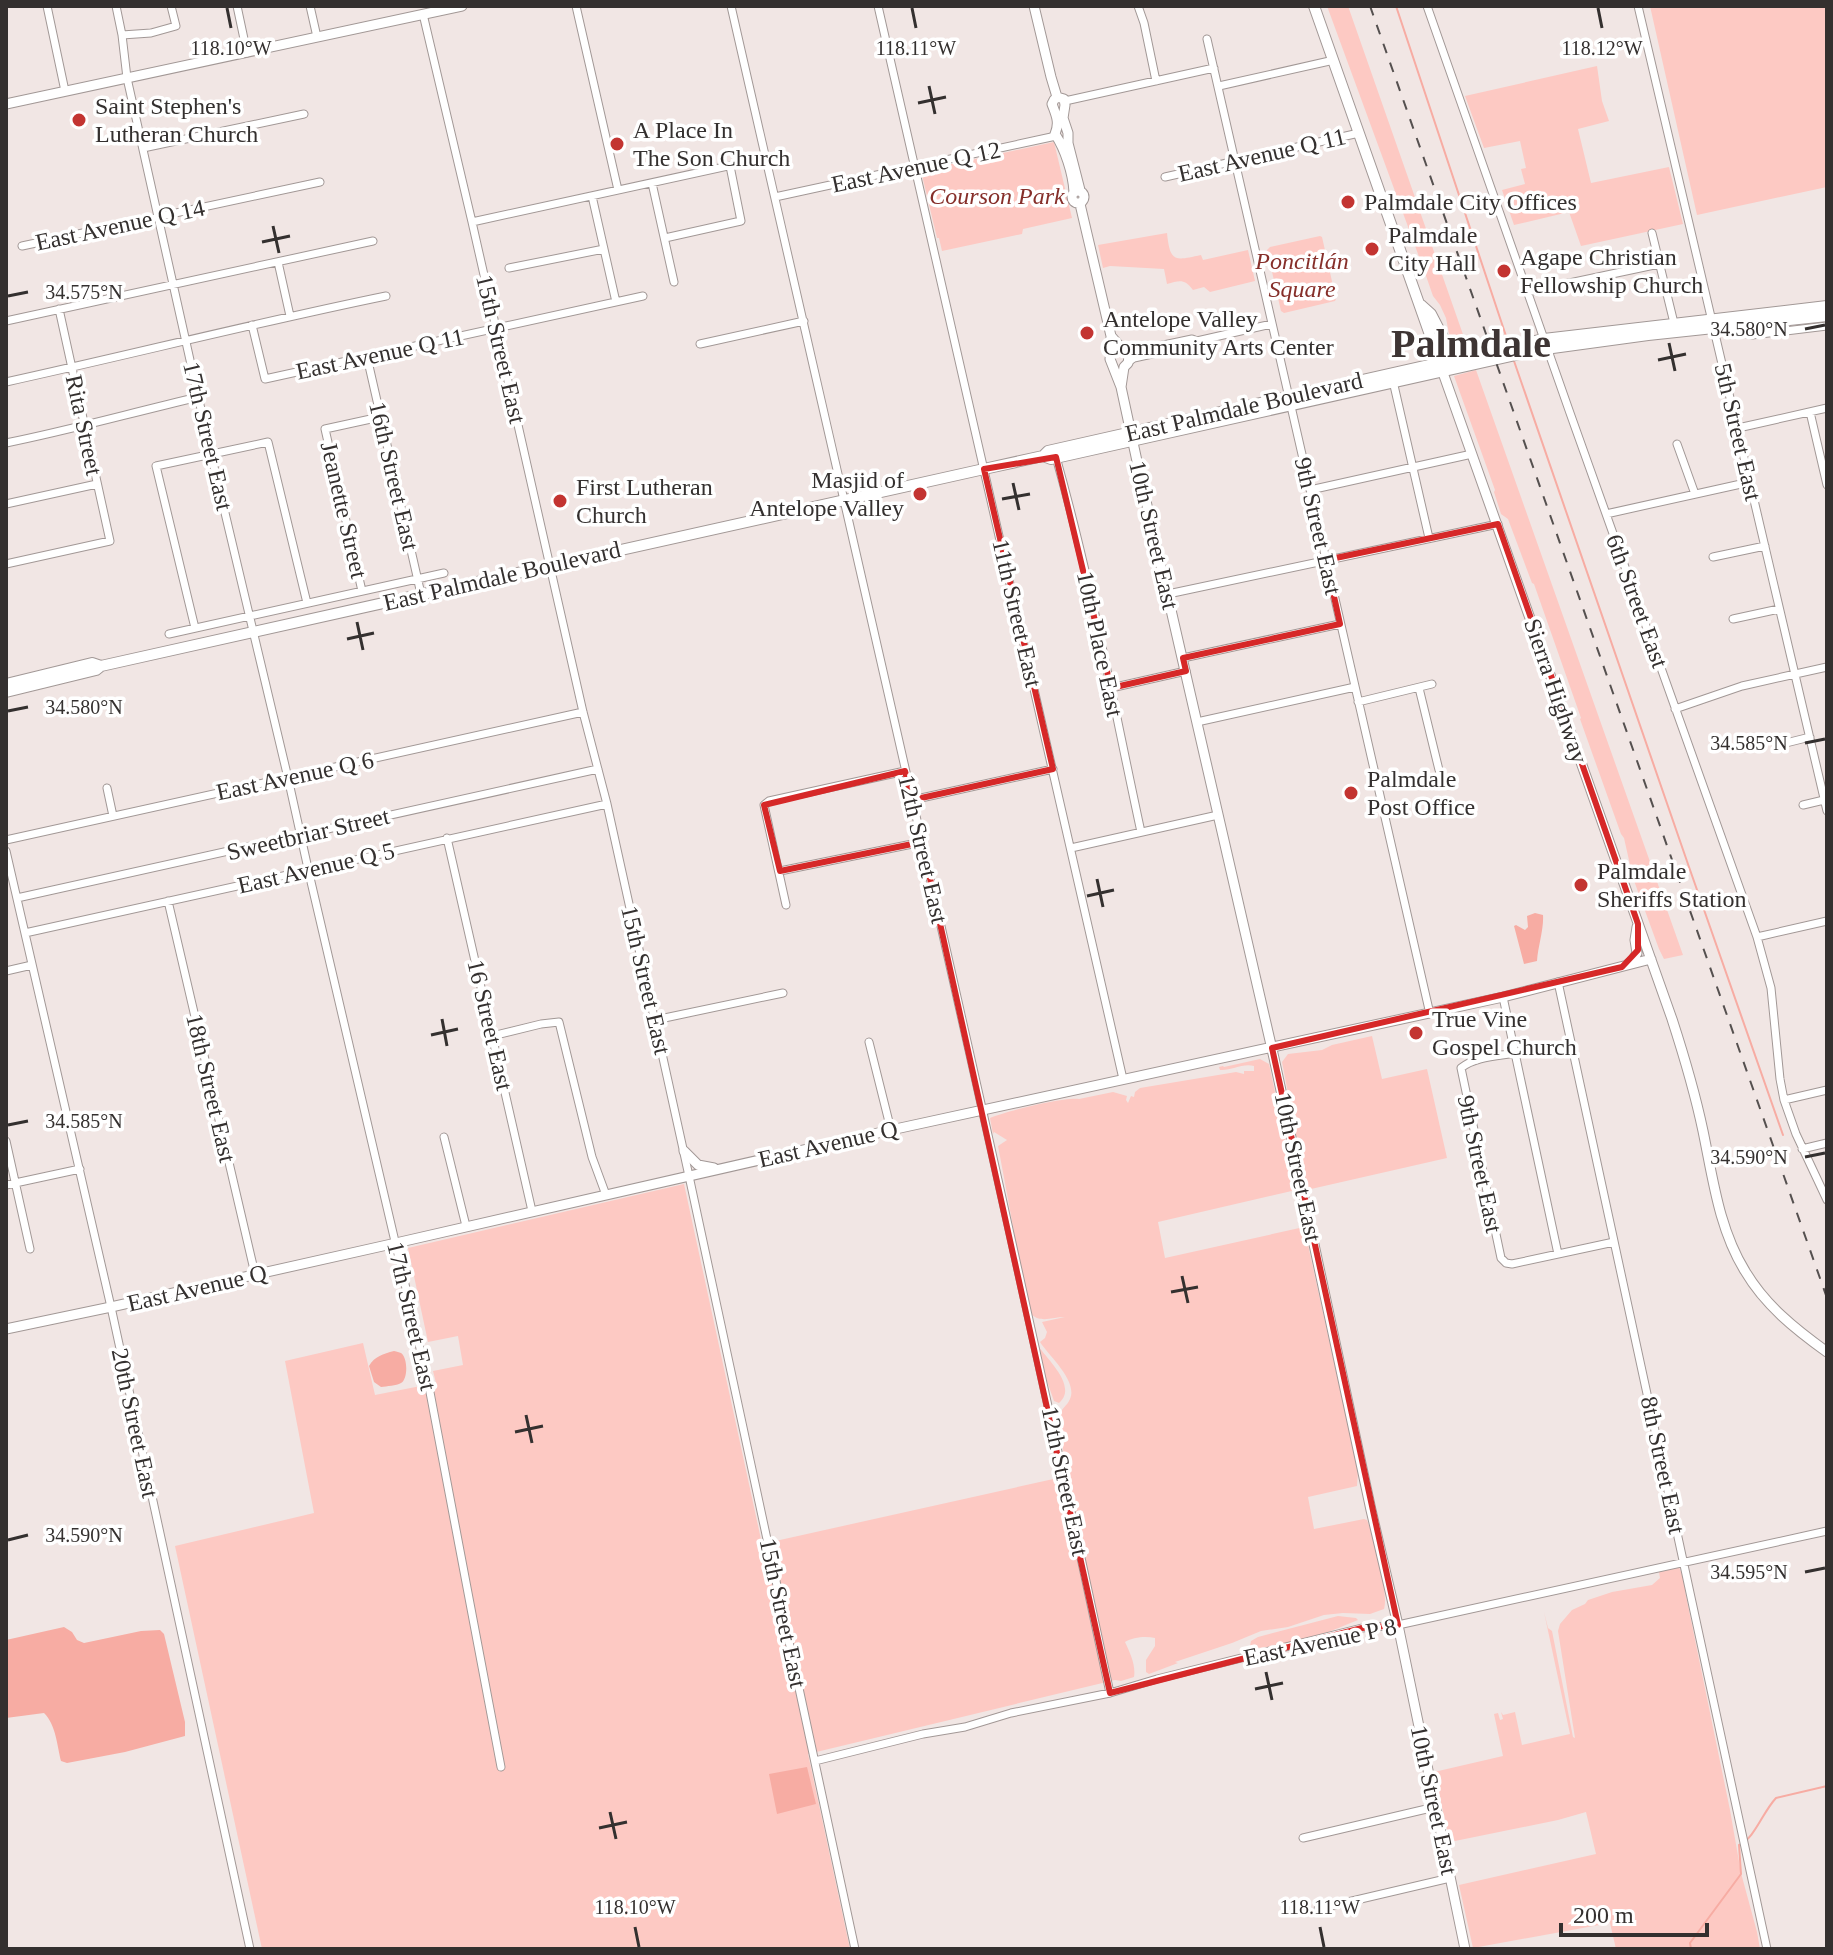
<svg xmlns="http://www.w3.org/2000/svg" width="1833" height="1955" viewBox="0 0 1833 1955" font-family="Georgia,serif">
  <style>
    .green { fill: #fdc9c3 }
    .water { fill: #f7aca3 }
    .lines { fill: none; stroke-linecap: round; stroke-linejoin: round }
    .stream { stroke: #f7aca3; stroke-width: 2 }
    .minor-casing { stroke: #a29896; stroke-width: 9 }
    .major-casing { stroke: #a29896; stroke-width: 11 }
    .highway-casing { stroke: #a29896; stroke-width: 12 }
    .minor { stroke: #fff; stroke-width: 7 }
    .major { stroke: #fff; stroke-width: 9 }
    .highway { stroke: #fff; stroke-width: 10 }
    .rail { stroke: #55504f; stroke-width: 2; stroke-dasharray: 10 10; stroke-linecap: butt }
    .marked { fill: none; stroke: #d62828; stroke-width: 6; stroke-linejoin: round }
    .ticks { fill: none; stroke: #34302f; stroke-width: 3 }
    .poi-dot { fill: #c33431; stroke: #fff; stroke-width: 3 }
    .labels { text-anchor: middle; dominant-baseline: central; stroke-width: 7; stroke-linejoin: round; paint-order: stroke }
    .poi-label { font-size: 24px; fill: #34302f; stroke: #fff; text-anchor: start }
    .street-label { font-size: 24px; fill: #34302f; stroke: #fff }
    .park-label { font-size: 24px; font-style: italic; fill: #862f2a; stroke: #fff }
    .town-label { font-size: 40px; font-weight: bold; fill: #3e3534; stroke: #fff }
    .ticks-label { font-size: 20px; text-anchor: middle; fill: #34302f; stroke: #fff; stroke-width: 7; stroke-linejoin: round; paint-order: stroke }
  </style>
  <rect width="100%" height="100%" fill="#f1e6e4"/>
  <!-- green -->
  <path class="green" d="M1327,6h21l118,337 -7,2 -9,-6 -4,-21 -6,-13 -7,-9 -8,-23z
    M1650,6h177v147l-2,1 2,8v25l-130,28z
    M1597,66l5,35 7,20 -31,8 13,54 78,-16 14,57 -102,22 -12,-34 -55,13 -12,-35 23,-6 -4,-15 5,-1 -6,-27 -36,7 -19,-52z
    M1054,142l18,76 -49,11 -1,5 -80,17 -3,-13h-2l-15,-63 2,-5z
    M1167,233c3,29 7,28 34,22l2,5 45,-10 7,31 -45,11 -6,-5 -11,3c-9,-12 -14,-9 -26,-6l-3,-15 -54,-3 -7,2 -5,-23z
    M1320,236l2,1 14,62 -1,2 -51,12 -3,-2 -14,-61 3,-3z
    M1476,370l207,585 -19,4 -5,-10 -26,-71 -9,-40 -3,-4 -41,-115 1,-1 -47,-134 -2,-1 -24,-64 -7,-5 -7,-22 1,-2 -41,-114z
    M1372,1036l10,43 45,-10 20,89 -136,31 -5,-3 -24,-124 6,-8 34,-4 10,-5z
    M1260,1059l9,5 27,126 -138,32 7,36 139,-31 54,244 -1,15 -49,11 6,32 50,-10 3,1c7,17 22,73 17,89l-14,5 -27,-1 -19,2 -36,12 -27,4 -29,12 -57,19 3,1 -29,11 -3,-2v-12l9,-14v-8c-9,-2 -22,-1 -30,4 5,11 11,23 9,35l-13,4 -6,-1 -307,74 42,195h-588l-87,-403 139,-33 -29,-152 78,-18 12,52 61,-12 -3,-12 30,-6 -5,-29 -30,6 -20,-94 276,-64 78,360 305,-68 -9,-60c3,-7 9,-10 12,-17 8,-18 -21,-43 -30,-57l5,-4 2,-6 -5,-10 23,-5c-13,0 -25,7 -35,-4 -12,-55 -21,-111 -32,-167l9,-6 -13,-8 -1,2 -3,-16c17,-7 73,-21 89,-19l34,-7 14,4 -1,4 2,3 3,-7 3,1 1,-5 5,-4 96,-16 8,2v-3h10v-5c-12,-3 -23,5 -34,4l-1,-3 4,-1 1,1z
    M1039,1347c9,13 39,40 20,56l-5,-2 -11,-31z
    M1679,1567l7,18 -1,6 45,219 11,63 16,59 3,17h-144l-6,-26 -137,25 -14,-63 137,-31 -10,-42 -28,8 -108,22 -16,-70 69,-16 -9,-42 4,-1 2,7 3,-1 -2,-7 2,3 12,-3 7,33 48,-11 -26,-122 4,16 4,3 21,106 2,1 -17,-107 2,-7 12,-14 13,-6 3,-4 24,-8 40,-7 8,-7 -1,-6z
    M1338,1616l18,2 2,2c-27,11 -81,35 -108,26l1,-5 7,-4z"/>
  <!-- water -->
  <path class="water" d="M1535,913l8,2c1,14 -5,31 -6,46l-13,3 -10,-38 2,-1 9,5 3,-3 -1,-11z
    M394,1351c3,1 5,1 7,2 7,5 7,26 0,30 -5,3 -14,3 -20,4l-7,-5 -5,-16c6,-10 14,-12 25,-15z
    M64,1627l8,5 5,8 7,3 57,-12 19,-1 4,4 21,88v14l-60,16 -58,11 -6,-2c-4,-16 -5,-36 -17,-48l-38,5v-78z
    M807,1767l9,37 -39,10 -8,-40z"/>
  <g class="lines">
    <!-- stream -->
    <path class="stream" d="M1396,6l111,333
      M1514,361l175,506 94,268
      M1691,1949l-1,-6 51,-69 -2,-29c16,-7 23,-32 37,-47l51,-12"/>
    <defs>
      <path id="minor" d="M47,6l18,85
        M116,6l6,29 5,43 84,376 77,324 19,86
        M237,6l10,47
        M310,6l7,31
        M576,6l42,184
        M731,6c128,562 259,1123 379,1687
        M878,6l245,1073
        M1138,6l6,17 12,58
        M1427,6l143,407 187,524 14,51 9,91 4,21 12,34 31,66
        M1638,6l189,805
        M423,14l49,208 111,490 24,92 82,372 166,773
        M122,35l29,-2 25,-7 -5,-20
        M1207,39l223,975
        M1219,86l115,-26
        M1065,101l149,-33
        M143,148l161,-34
        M1165,177l194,-44
        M652,183l22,99
        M592,196l24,106
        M775,197l281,-61
        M472,222l293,-64
        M1652,233l22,90
        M665,238l76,-17 -11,-55
        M22,246l298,-64
        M278,262l12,54
        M509,268l95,-19
        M1527,292l132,-28
        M6,321l367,-80
        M252,325l13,54 378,-83
        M1732,326l3,5 17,4 75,-9
        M700,344l104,-23
        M1125,351h10l57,-12 5,2
        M367,357l54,237
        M1128,362l6,-4 59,-13 4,-4 75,-17
        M1393,381l36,157
        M6,382c127,-28 253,-60 380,-86
        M1810,412l17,73
        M1738,428l89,-20
        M6,443c65,-13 128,-31 193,-46
        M1677,444l18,50
        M1056,457c35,124 58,250 85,375
        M1310,490l162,-36
        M6,504l91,-20
        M1606,514l144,-32
        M1713,557l52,-11
        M6,564l104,-23 -51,-232
        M362,591l-37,-162 55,-12
        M1168,594l330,-70
        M1733,619l46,-10
        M195,628l-39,-162 112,-24 39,161
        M169,634l275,-61
        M1183,658l157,-34
        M1111,688l75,-17
        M1419,688l20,82
        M1358,702l74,-18
        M1675,709l67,-23 85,-19
        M1197,722l158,-35
        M1782,744l28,-7
        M107,788l6,28
        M912,800l141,-31
        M1803,805l21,-5
        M447,838l85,373
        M6,840l577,-128
        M1071,848l147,-33
        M6,851l105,456 139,642
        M308,869l121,518 72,380
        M780,871l142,-29
        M17,898l581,-129
        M168,901l87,373
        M786,905l-22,-100 5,-4 136,-30
        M25,933l582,-129
        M1757,937l70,-16
        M6,971l26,-6
        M1558,982l209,967
        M1503,997l55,257
        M655,1020l128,-27
        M492,1036l49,-12 18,-2 33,135 14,38
        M869,1042l22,88
        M1515,1053c-17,3 -41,4 -54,15l40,190 5,5 6,1 102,-22
        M1784,1100l43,-10
        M444,1137l22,89
        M6,1141l24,108
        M1802,1149l25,-6
        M6,1185l74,-16
        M815,1761l108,-27 42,-7 46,-14 99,-20 47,-14 205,-51 36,-3 429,-94
        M1303,1838l132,-31
        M1318,1909l132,-31"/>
      <path id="major" d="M1034,6l17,71 6,20
        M6,104l456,-98
        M1072 197a6 6 0 1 1 12 0a6 6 0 1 1-12 0Z
        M1074,192c-1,-19 -9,-43 -19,-58 5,-12 1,-19 -3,-30l2,-4 3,-3 7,2 1,6 -2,13 5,15v10l12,47
        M1080,204l31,132v17l-1,6 11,28 19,88 134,583 97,452 27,115 67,324
        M1111,336l18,21 -1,6 -4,4 -3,20
        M1442,370l230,649c12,37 23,74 31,112 10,48 16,98 42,140 20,34 50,58 82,81
        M1628,964l5,-4 4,-7 -2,-13 2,-13
        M684,1151l14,14 16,3
        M6,1329l105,-22 285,-64 495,-113 612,-133 148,-38"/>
      <path id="highway" d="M1314,6l127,360
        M1421,305l10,9 14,27 7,6 29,2
        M1043,456l8,3 487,-109 110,-15 179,-19
        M6,684l86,-21 9,3
        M6,692l90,-22 5,-4 883,-197 59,-13 5,-5 496,-112 283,-33"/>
    </defs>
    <!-- minor casing -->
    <use href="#minor" class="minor-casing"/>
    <!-- major casing -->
    <use href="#major" class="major-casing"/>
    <!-- highway casing -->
    <use href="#highway" class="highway-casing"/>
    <!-- minor -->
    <use href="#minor" class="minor"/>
    <!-- major -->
    <use href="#major" class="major"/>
    <!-- highway -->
    <use href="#highway" class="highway"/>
    <!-- rail -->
    <path class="rail" d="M1370,6l457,1292"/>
  </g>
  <!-- marked area -->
  <path class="marked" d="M1056,457l55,231 75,-17 -3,-13 157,-34 -14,-64 172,-36 140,400v26l-16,17 -350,81 126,577 -36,3 -252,65 -188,-851 -142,29 -16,-66 141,-34 7,29 141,-31 -69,-300z"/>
  <!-- ticks -->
  <path class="ticks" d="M227,8l4,20M912,8l4,20M1598,8l4,20M929,86l6,28M918,103l28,-6M273,226l6,27M262,242l28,-6M8,296l20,-4M1805,329l20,-4M1669,343l6,28M1658,360l28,-6M1013,483l6,27M1002,499l28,-5M357,622l6,28M347,639l27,-6M8,711l20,-4M1805,743l20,-4M1097,879l6,28M1087,896l27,-6M442,1019l5,27M431,1035l27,-6M8,1125l20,-4M1805,1157l20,-4M1182,1276l6,27M1171,1292l27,-5M526,1415l6,28M515,1432l28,-6M8,1540l20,-5M1805,1572l20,-4M1266,1672l6,28M1255,1689l28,-6M610,1812l6,27M599,1828l28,-6M635,1927l4,20M1320,1927l4,20"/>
  <!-- markers -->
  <g class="poi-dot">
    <circle cx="79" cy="120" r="8"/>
    <circle cx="617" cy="144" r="8"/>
    <circle cx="1348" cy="202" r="8"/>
    <circle cx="1372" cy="249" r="8"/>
    <circle cx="1504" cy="271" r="8"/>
    <circle cx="1087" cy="333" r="8"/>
    <circle cx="920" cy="494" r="8"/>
    <circle cx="560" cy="501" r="8"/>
    <circle cx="1351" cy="793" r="8"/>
    <circle cx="1581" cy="885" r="8"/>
    <circle cx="1416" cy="1033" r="8"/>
  </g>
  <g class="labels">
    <!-- poi labels -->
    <g class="poi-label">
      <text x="95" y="106">Saint Stephen's<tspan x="95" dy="28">Lutheran Church</tspan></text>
      <text x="633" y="130">A Place In<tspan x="633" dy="28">The Son Church</tspan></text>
      <text x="1364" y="202">Palmdale City Offices</text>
      <text x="1388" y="235">Palmdale<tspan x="1388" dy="28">City Hall</tspan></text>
      <text x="1520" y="257">Agape Christian<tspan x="1520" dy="28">Fellowship Church</tspan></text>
      <text x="1103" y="319">Antelope Valley<tspan x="1103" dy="28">Community Arts Center</tspan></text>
      <text x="904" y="480" text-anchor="end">Masjid of<tspan x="904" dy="28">Antelope Valley</tspan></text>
      <text x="576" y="487">First Lutheran<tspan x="576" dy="28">Church</tspan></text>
      <text x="1367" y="779">Palmdale<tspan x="1367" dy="28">Post Office</tspan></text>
      <text x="1597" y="871">Palmdale<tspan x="1597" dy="28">Sheriffs Station</tspan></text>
      <text x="1432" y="1019">True Vine<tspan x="1432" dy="28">Gospel Church</tspan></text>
    </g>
    <!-- street labels -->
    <g class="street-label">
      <text transform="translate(1262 155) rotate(-13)">East Avenue Q 11</text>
      <text transform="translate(916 167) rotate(-12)">East Avenue Q 12</text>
      <text transform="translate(120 225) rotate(-12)">East Avenue Q 14</text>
      <text transform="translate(501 349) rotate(77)">15th Street East</text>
      <text transform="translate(380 354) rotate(-12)">East Avenue Q 11</text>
      <text transform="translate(1244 407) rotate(-13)">East Palmdale Boulevard</text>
      <text transform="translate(84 425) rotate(78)">Rita Street</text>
      <text transform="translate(1738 432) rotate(77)">5th Street East</text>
      <text transform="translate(208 436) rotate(77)">17th Street East</text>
      <text transform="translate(394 476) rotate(77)">16th Street East</text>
      <text transform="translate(344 510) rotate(77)">Jeanette Street</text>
      <text transform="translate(1318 526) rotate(77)">9th Street East</text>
      <text transform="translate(1154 535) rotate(77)">10th Street East</text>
      <text transform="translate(502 576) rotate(-13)">East Palmdale Boulevard</text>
      <text transform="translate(1637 601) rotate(70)">6th Street East</text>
      <text transform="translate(1017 613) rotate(77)">11th Street East</text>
      <text transform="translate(1100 644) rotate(78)">10th Place East</text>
      <text transform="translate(1556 691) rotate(71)">Sierra Highway</text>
      <text transform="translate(295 776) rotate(-12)">East Avenue Q 6</text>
      <text transform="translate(308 834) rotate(-13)">Sweetbriar Street</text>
      <text transform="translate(923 849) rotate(77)">12th Street East</text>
      <text transform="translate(316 868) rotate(-13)">East Avenue Q 5</text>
      <text transform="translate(646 980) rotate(77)">15th Street East</text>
      <text transform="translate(490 1025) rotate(77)">16 Street East</text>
      <text transform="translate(211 1088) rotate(77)">18th Street East</text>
      <text transform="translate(828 1144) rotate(-13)">East Avenue Q</text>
      <text transform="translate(1480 1164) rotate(78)">9th Street East</text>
      <text transform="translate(1298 1167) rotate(78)">10th Street East</text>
      <text transform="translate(197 1288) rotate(-13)">East Avenue Q</text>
      <text transform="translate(412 1316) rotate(77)">17th Street East</text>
      <text transform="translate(135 1423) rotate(78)">20th Street East</text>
      <text transform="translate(1663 1465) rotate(78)">8th Street East</text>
      <text transform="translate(1065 1481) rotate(78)">12th Street East</text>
      <text transform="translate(783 1613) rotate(78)">15th Street East</text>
      <text transform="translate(1320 1642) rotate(-12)">East Avenue P 8</text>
      <text transform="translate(1434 1800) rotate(78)">10th Street East</text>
    </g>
    <!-- park labels -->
    <g class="park-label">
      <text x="997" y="196">Courson Park</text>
      <text x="1302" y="261">Poncitlán<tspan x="1302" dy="28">Square</tspan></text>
    </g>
    <!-- town labels -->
    <g class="town-label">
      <text x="1471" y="343">Palmdale</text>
    </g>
  </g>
  <g class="ticks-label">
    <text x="231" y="55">118.10°W</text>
    <text x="916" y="55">118.11°W</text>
    <text x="1602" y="55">118.12°W</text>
    <text x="84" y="299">34.575°N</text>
    <text x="1749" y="336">34.580°N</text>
    <text x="84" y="714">34.580°N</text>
    <text x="1749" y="750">34.585°N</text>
    <text x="84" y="1128">34.585°N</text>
    <text x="1749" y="1164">34.590°N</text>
    <text x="84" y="1542">34.590°N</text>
    <text x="1749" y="1579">34.595°N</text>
    <text x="635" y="1914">118.10°W</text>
    <text x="1320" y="1914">118.11°W</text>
  </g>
  <!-- border -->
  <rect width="1833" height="1955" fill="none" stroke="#34302f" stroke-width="16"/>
  <!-- scale -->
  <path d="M1561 1923v12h146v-12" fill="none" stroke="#34302f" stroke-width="4"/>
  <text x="1573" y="1923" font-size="24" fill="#34302f" stroke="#ffffff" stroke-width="6" paint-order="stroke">200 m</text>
</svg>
